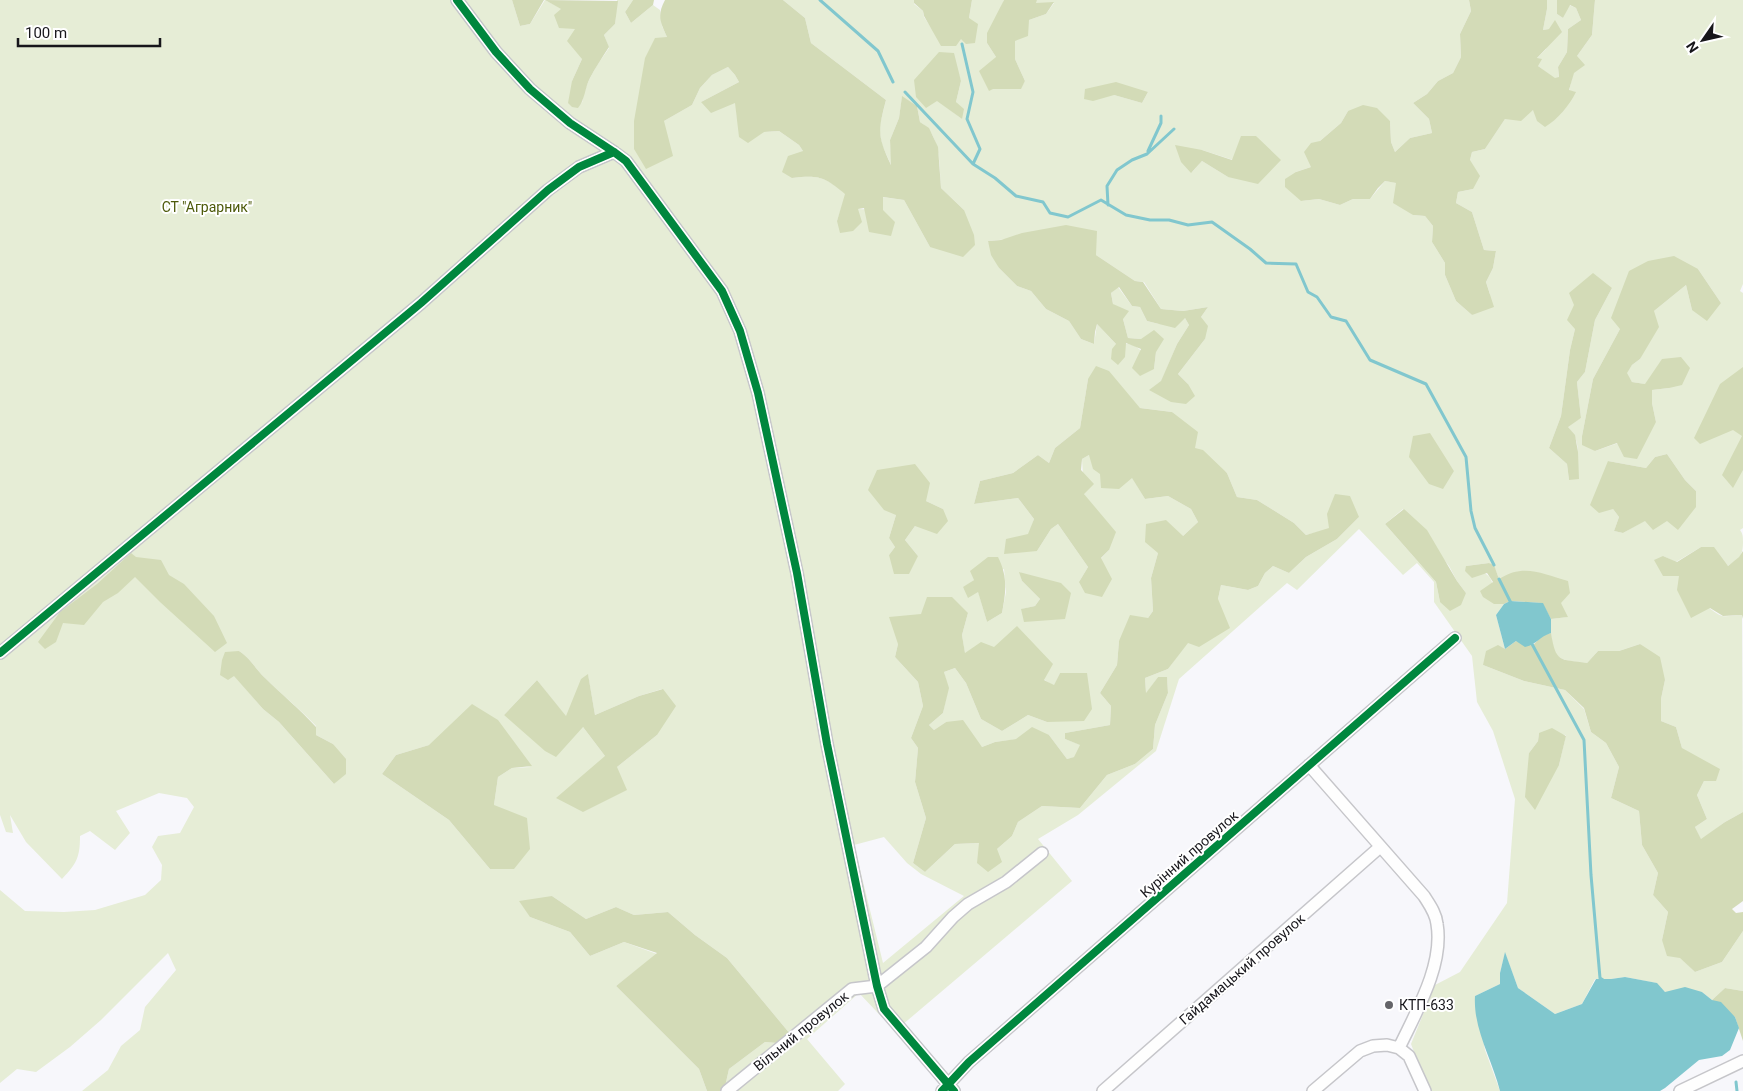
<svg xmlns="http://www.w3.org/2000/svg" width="1743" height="1091" viewBox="0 0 1743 1091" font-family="Roboto,sans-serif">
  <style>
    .green { fill: #e6edd6; fill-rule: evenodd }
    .forest { fill: #d3dbb7 }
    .water { fill: #81c7ce }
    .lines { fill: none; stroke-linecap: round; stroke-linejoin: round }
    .stream { stroke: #81c7ce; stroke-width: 3 }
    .minor-casing { stroke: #c6c6ca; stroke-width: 14 }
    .minor { stroke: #fefefe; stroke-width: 11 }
    .cycleway-casing { stroke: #fff; stroke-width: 11 }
    .cycleway { stroke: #00873e; stroke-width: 8 }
    .poi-dot { fill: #656569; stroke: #fff; stroke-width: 2 }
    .labels { text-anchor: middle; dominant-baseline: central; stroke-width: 4; stroke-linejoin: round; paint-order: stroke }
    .park-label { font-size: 14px; fill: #4d5a0a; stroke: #fff }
    .street-label { font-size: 14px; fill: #17161b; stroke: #fff }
    .poi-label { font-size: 14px; fill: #17161b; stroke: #fff; text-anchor: start }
  </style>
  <rect width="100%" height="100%" fill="#f7f7fb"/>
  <!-- green -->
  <path class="green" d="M0,0h512l8,26 10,-2 15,-24 17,9 13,20 7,30 -10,22 10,22c3,-21 15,-38 27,-55l-5,-13 11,-11 2,-24h16l-8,12 6,11 22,-18 7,5 2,16 5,11 -3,84 28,-16 8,-17 12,-13 16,-8 7,8 4,7 -38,20 35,1 1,15 27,14 15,-1 20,14 4,6 -11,27c28,-3 32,-1 54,16l-9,27 20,-12 26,1 -1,-13 22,3 26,47 34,-37 -23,-22c-2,-23 1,-52 -21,-66l-3,-16 -15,-9 -3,21 -9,22 2,27 -10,-22 -3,-17 7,-28 -75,-57 -6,-25 -22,-18h131v4l9,7 1,6 8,12 37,-11 3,-18h32l-17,43 9,14 -3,32h27l5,-8 -10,-22v-19l14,-20 17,-6 8,-11h-19l2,-3h432l2,11 -11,23 1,23 -8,16 -15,8 -11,13 -14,9 16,16 3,14 -22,5 -15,14 -4,-10 -1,-21 -42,-10 -7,12 -21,18 -9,26 -15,5 5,29 18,-2 21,6 13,-6h17l15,-18 12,2 16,32 12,1 8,10 -1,16 13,21v12l11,26 16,14 18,-21 -4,-12 7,-14 3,-17 -12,-1 -12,-38 -16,-9 2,-11 15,-3 -3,-29 2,-8 13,-3 20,-30 28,-9 42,-18 -6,-1 8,-35 15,-21 3,-35h148v284l-3,7 3,2v235l-3,2c3,4 3,7 3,12 0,15 -4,16 -15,24l-27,-19 -25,15 -13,-6c12,14 42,54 59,60 5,1 14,-1 20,-1l1,197 -18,10 -24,18 -6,-13 12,-8 -10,-24 7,-14 -22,-33 -6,-21 -15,-6v-22l4,-19 -25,-36 -21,7h-21l-11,12c-8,-1 -17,-1 -24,-4 -14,-4 -12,-29 -12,-40l16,-2 -68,-38 -5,-13 -5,-3 -23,3c27,9 27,9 28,38h10l-8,11 9,34 -22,16 41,16 41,9 19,19 7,23 15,11 13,24 -8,31 28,13 3,34 16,28 -5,22 15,17 -6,28 33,32 27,-10 21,-31v60l-18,-3 -13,12 -10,-8h-37l-9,-9 -31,-6 -14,2h-16l-13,25 -27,10 -37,-26 -13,-35 -5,20v11l-25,12 10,54 15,41h-71l-18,-47 24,-59 25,-13 47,-69 8,-104 -22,-68 -16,-29 -5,-46 -38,-54v-20l-17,-19 -14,12 -44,-46 -62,61 -10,-7 -108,96 -23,72 -78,64 -40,24 34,42 -177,150 -36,-38 -52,46 38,45 -7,7h-114l5,-22 36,-27 12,1 14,-8 -64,-77 -32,-23 -27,-23 -34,3 -18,-8 -30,12 -34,-23 -22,21 40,15 20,24 34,-14 33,12 -41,32 83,83 8,22h-625l26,-21 13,-24 19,-16 5,-23 31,-37 -8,-17 -67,67 -31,27 -34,25 -19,-3 -17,14v-193l25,21 39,1 31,-2 50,-15 16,-15 1,-15 -10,-18 6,-11 22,-3 14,-26 -7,-9 -28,-5 -43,18 14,22 -15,17 -25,-19 -10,5c0,21 -3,27 -18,43l-36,-37 -16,-27 3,18 -7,-1 -6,-17zM957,69l4,12 -5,21 6,17 -25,-19zM1148,92l-6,11 -28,-8zM1202,150l31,10 -5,17 -26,-16 -10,11zM1096,231v24l39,26 9,1 17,27 22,2 25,-4 -7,10 4,22 -27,35 10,10 -27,-2 16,-38 12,-19 -4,-7 -26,6 -12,-3 -7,-14 -8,-1 -14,-19 -7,6 2,11 10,15 5,19 13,1 15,13 -2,17c-11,-17 -16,-28 -38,-25l-19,-20 -3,20 -13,-5 -12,-18 -23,-12 -15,-18 -14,-5 -18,-18 -11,-27zM1698,269l23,34 -29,7 -6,-25 -32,26 -14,48 -8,6 -6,8 6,9 37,6 -17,2v13l4,19 -38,21 -23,8 -13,-15 11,-57 27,-50zM1612,288l-17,32 -10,52 -8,10 4,36 -14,8c18,20 9,32 2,54l-2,-16 -18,-16 12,-32 9,-66 5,-21 -1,-24zM1088,379l52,29 32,4 22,36 33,25 10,24 20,3 37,23 12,12 23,-6 30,-12 -22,22 -31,18 -17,16 -16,-7 -8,7 -7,13 -10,4 -27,-5 -3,14 -50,70 -23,9 1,16 12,-17 9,1 1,15 -13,32 -2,24 -18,15 -28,11 -27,33 -38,-2 -24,16 -6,14 -15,13 -17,-6 -25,1 -30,28 -12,-9 13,-45 -11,-36 3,-34 -7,-10 12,-32 -5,-24 -23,-25 3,-13 23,-30 47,-1 -6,22 3,19 29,-7 60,39 6,-13h27l-40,49 -19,-7 -26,16 -21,-12 -15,-36 -11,-15 -11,4 4,17 -5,24 -14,12 5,5 12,-8 36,25 13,-5 54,-7 18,24 8,-2 6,-12 -16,-6v-6l45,-8 1,-19 -11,-13 17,-28 2,-24 29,-23 5,-7 -2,-33 7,-25 25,-17 15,-14 -7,-13 -23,-13 -23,3 -13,-22 -43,-22 -7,4 2,35 25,56 -30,32 9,-15 -30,-43 -7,5 -14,22 -8,-17 5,-15 -16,-21 -44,6 6,-23 33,-8 25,-18 11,8 6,-15 25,-20zM1413,436l32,22 9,13zM1667,454l18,26 11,11 -73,42 -9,-2 5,-14 -6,-8 -5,-48 38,7 9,-11zM926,501l17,8 -28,17 -10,14 13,16 -29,-1 6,-8 -6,-9 7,-23zM1403,509l46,57 8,15 9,12 -26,9 -4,-20 -51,-58zM1004,569l2,23 -4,21 -15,9 -9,-31 -15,-3 11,-8zM1020,572l45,47 -43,-10 13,-3 5,-7 -18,-18zM239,651c11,7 16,17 25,26 17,17 36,32 52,49v9l17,9 12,30 -11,10 -55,-62 -16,-13 -29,-34zM588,675l7,40 44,-19 23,-7 -5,46 -40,32 -12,-11 -22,-29 -79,-12 33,-35 29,37zM1539,733l27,2 -7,30 -30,-12 9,-12zM429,745l102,22 -19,1 -14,9 -4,28 -4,64 -41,-49 -67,-46 14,-19zM884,837l23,26 14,11 43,22 -81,67 -29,-118z
    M1547,0h10v14l6,4 6,-13 7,3 5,12 -13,9 -1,23 -9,15 1,11h-5l-16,-12 -2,-7 10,-10 3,-20 -6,1 4,-21z"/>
  <!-- forest -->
  <path class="forest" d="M512,0h32l-14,24 -10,2z
    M545,0l73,1 -3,23 -11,11 5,12c-7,11 -14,21 -19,31 -5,9 -5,22 -12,30l-6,-1 -4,-4 4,-22 10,-22 -15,-18 8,-12 -16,-1 -5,-13 7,-6z
    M633,0h21l-1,5 -22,18 -6,-11z
    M665,0h118l22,18 6,25 75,57c-8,31 -9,35 5,65l-1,-25 9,-22 3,-22 15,10 3,16 9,6 9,19 3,41 23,22 10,25 1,10 -12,12 -33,-10 -26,-47 -21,-3v13l12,12 -4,14 -22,-4 -5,-24 -6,1 4,13 -9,9 -13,2 -3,-12 8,-27c-21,-17 -25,-19 -53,-16l-10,-6 6,-16 15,-5 -4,-6 -20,-14 -15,1 -16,11 -9,-6 -4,-34 -24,10 -10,-11 38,-20 -4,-7 -7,-8 -16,8 -12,13 -8,17 -28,16 9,35 -27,13 -12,-20v-28l11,-63 10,-20 12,-1c-7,-15 -10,-22 -2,-37z
    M914,0h58l-3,18 9,6 -3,19 -9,1 -5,-5 -5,7h-15l-17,-30 -1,-5 -9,-8z
    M1004,0h33l-1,3 18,-1 -8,12 -17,6 -1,16 -13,5v18l10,22 -4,8h-28l-4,2 -10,-20 17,-14 -9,-14v-10z
    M1469,0h78v9l-4,21 6,-1 6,-9 7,12 -25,26 5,1 -4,7 17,12 4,-1 -1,-10 9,-15 1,-23 13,-9 -5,-12 -6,-3 -7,13 -6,-4v-14h38l-3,35 -15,21 8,9 -11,8 -5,17 7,2c-7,14 -18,27 -31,35l-8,-6 -4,-11 -12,11 -16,-2 -20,30 -13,3 -2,8 10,16 -7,13 -15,3 -2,11 16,9 12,38 12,1 -3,17 -7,14 8,25 -22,8 -16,-14 -11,-26v-12l-13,-21 1,-16 -8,-10 -12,-1 -20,-12 3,-20 -11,-2 -7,7 -8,11h-17l-13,6 -21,-6 -18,2 -16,-14v-8l11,-7 15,-5 -7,-15 7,-9 9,-2 21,-18 7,-12 15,-6 14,3 13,13 1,21 4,10 15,-14 22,-5 -3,-14 -16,-16 14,-9 11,-13 15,-8 8,-16 -1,-23 11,-23z
    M939,52l15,1 7,28 -5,21 8,7 -2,10 -25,-18 -11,7 -10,-11 -2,-17z
    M1116,82l32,10 -6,11 -28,-8 -21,6 -9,-2 1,-10z
    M1241,136h15l25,24 -23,24 -30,-7 -26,-16 -11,12 -10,-11 -6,-17 27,5 30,10z
    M1066,225l31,6 -1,24 39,26 8,1 18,27 22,2 25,-4 -7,10 7,9 -3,13 -27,35 10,10 7,12 -9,8 -15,-2 -22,-12 12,-9 16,-37 12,-19 -4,-7 -10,10 -28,-7 -7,-14 -8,-1 -13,-19 -8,6 2,11 16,7 -6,8 5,19 13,1 13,-9 10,9 -8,13 -2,17 -14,7 -8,-8 9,-19 -15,-6 -1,14 -7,8 -7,-6 1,-10 4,-5 -19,-20 -2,8 -1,12 -13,-5 -12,-18 -23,-12 -15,-18 -14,-5 -18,-18 -8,-13 -3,-14 13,-1 21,-7z
    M1674,256l24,13 23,34 -14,18 -15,-11 -6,-25 -32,26 5,16 -19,32 -8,6 -5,8 5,9 13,2 17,-25 19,-2 9,11 -8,17 -13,3 -17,2v13l4,19 -19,37 -13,-2 -7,-14 -22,8 -13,-6v-9l11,-57 27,-50 -9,-11 18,-47 19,-10z
    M1593,273l19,15 -17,32 -10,52 -8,10 4,36 -13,9 7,8 3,17 1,27 -10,1 -2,-16 -18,-16 12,-32 9,-66 5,-21 -8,-9 7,-15 -5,-12z
    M1096,366l13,5 31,37 32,4 26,20 -3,16 8,2 24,23 10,24 20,3 37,23 12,12 23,-7 -2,-14 8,-20 15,2 9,21 -22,22 -31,18 -17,16 -16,-7 -8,7 -7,13 -10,4 -27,-5 -3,14 12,29 -31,19 -11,-4 -20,26 -23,9 1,15 12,-16h9l1,16 -13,32 -2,24 -18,15 -28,11 -27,33 -38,-2 -24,16 -6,14 -15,13 5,13 -14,10 -11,-9 2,-20 -24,1 -30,28 -12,-9 13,-45 -11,-36 3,-34 -7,-10 12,-32 -5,-24 -23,-25 3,-13 -9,-27 32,-3 6,-17h25l16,16 -6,22 3,18 16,-11 13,5 23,-21 36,38 -9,16 10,5 6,-12h27l5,36 -8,12 -37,1 -19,-7 -26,16 -21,-12 -15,-36 -11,-15 -11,4 5,16 -6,25 -14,12 5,5 12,-8 17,-2 19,27 13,-5 21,-3 16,-12 17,8 18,24 7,-2 6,-12 -15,-6v-6l45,-8 1,-19 -11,-13 17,-28 2,-24 11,-26 18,3 5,-7 -2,-33 7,-25 -13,-11 1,-18 20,-4 17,16 15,-14 -7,-13 -23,-13 -23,3 -13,-21 -13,11 -18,-1 -1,-14 -7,-5 -4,-14 -7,4 -1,11 13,14 -10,10 32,38 -7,18 -8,8 11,21 -10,18 -17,-4 -6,-11 9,-15 -30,-43 -7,5 -14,22 -33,3 2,-15 22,-5 6,-15 -16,-21 -44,6 6,-23 33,-8 25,-18 11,8 6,-15 25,-20 8,-49z
    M1743,367v103l-10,18 -11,-13 20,-39 -9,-6 -33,14 -6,-6 26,-54z
    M1430,433l24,38 -11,18 -14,-5 -20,-27 4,-21z
    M1667,454l18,26 11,11v16l-18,23 -11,-9 -14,9 -8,-9 -22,12 -9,-2 5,-14 -6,-8 -14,4 -9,-8 18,-44 38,7 9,-11z
    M915,464l15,19 -4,18 17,8 5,12 -11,13 -22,-8 -10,14 13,16 -9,18h-15l-5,-19 6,-8 -6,-9 7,-23 -12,-5 -16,-20 9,-20z
    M1404,509l23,21 30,51 9,12 -5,12 -11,6 -10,-9 -4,-20 -51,-58z
    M1701,547h13l14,19 11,-9 4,-6v68l-1,-4 -19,1 -13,-8 -19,10 -14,-28 2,-14h-16l-9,-16 9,-4 14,6z
    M131,553l5,4 25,3 8,15 15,9 30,32 13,27 -12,9 -55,-50 -25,-25 -17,16 -15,9 -19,23 -21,-2 -7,19 -11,7 -7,-7 22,-30 37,-28z
    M988,557h10c10,20 8,35 4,56l-15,9 -9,-30 -10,6 -5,-11 11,-7 -4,-9z
    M1489,563l5,2 5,14c25,-16 43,-5 69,2l2,12 -9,10 7,14 -17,2 -9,-16 -32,-2 -6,3h-10l-11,-7 -3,-6 13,-9 -6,-9 -15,5 -7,-7 1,-5z
    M1019,572l42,11 10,10 -6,26 -41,3 -3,-13 14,-3 5,-7 -18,-18z
    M1551,633c5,30 8,26 36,30l11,-12h21l21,-7 20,13 5,23 -4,19v22l15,6 6,21 38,21 -4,12h-12l-7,14 10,24 -12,8 6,12 24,-17 18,-10v89l-11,8 4,4 7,-1v19l-21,31 -27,10 -15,-14 -13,-2 -5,-16 6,-28 -15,-17 5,-22 -16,-28 -3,-34 -28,-13 8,-31 -13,-24 -15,-11 -7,-24 -19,-18 -41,-9 -41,-16 3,-14 12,-6 7,4 11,-8 17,4 10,-10z
    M239,651c11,7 16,17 25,26 17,17 36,32 52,50v8l17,9 13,15v15l-12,10 -55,-62 -16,-13 -29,-33 -6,4 -8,-5 2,-15 3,-8z
    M588,674l7,41 44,-19 24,-7 13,17 -19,29 -40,32 10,23 -44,22 -27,-14 49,-42 -22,-29 -27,30 -11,-6 -41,-36 33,-35 29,36 15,-37z
    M472,704l26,16 34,46 -20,2 -14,9 -4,28 33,13 3,31 -16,20h-24l-41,-49 -67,-46 14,-19 33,-10z
    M1552,728l14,8 -7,29 -24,45 -10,-13 4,-44 9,-12 1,-8z
    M552,896l34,23 30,-12 18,8 34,-3 27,23 32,23 64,77 -14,8 -12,-1 -36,27 -5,22h-17l-8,-22 -83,-83 41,-33 -33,-11 -34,14 -20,-24 -40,-15 -11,-16z
    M1725,988l18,3v50l-8,-24 -23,-17z"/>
  <!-- water -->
  <path class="water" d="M1510,601l33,2 8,16v14c-13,4 -13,11 -26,14l-9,-6 -11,8 -9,-34 8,-11z
    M1505,952l13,36 37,26 27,-10 14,-25h15l14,-2 32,6 8,9 20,-5 17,5 10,8 9,2 14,15 4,11 -9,22 -8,6 -23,4 -34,28 -5,3h-160c-8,-32 -27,-62 -25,-95l25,-12v-11z"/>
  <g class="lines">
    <!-- stream -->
    <path class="stream" d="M820,0l58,51 15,31
      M962,44l11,48 -6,27 13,30 -7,15
      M905,92l68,72 22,14 21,18 27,6 7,11 18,4 33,-17 25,15 24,5h19l19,5 24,-3 38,27 16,14 30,1 12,28 9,5 14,20 15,4 24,39 56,24 40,73 5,54 4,17 19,37
      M1148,151l13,-28v-7
      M1108,205l-1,-19 10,-16 15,-10 15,-6 27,-25
      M1499,579l12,24
      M1532,644l52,96 7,135 9,103 3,2
      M1736,1082l1,9"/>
    <defs>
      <path id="minor" d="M457,0l39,52 34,37 40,34 44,29 12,9 96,130 18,40 18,62 39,180 30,171 50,242 7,23 70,82
        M0,653l421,-350 127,-113 31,-23 35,-15
        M1309,765l115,131c5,8 12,17 13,28 7,41 -21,88 -38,124
        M727,1091l125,-102 25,-3 49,-39 27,-30 15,-13 38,-22 36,-29
        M942,1091l27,-29 486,-424
        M1103,1091l277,-244
        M1313,1091l47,-40 13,-5 14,-1 12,3 10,8 16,35
        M1680,1091l63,-30"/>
    </defs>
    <!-- minor casing -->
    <use href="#minor" class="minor-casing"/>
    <!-- minor -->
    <use href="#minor" class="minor"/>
    <defs>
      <path id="cycleway" d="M457,0l39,52 34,37 40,34 44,29 12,9 96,130 18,40 18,62 39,180 30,171 50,242 7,23 70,82
        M0,653l421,-350 127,-113 31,-23 35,-15
        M942,1091l27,-29 486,-424"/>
    </defs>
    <!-- cycleway casing -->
    <use href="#cycleway" class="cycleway-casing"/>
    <!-- cycleway -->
    <use href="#cycleway" class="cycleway"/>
  </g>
  <!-- markers -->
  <circle class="poi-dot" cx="1389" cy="1005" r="5"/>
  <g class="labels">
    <!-- park labels -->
    <g class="park-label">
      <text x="207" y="207">СТ "Аграрник"</text>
    </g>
    <!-- street labels -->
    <g class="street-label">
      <text transform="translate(1189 854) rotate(-41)">Курінний провулок</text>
      <text transform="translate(1242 969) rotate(-41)">Гайдамацький провулок</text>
      <text transform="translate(801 1031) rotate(-39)">Вільний провулок</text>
    </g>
    <!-- poi labels -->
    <g class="poi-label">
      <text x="1399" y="1005">КТП-633</text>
    </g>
  </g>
  <!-- north arrow -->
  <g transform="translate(1703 40) rotate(236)" stroke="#ffffff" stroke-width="4" paint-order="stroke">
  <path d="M0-4L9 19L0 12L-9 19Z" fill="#17161b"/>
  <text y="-8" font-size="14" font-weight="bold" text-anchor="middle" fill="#17161b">N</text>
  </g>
  <!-- scale -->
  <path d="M18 38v8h142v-8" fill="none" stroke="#17161b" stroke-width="2.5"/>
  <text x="25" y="38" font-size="15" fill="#17161b" stroke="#ffffff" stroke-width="4" paint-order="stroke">100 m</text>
</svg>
